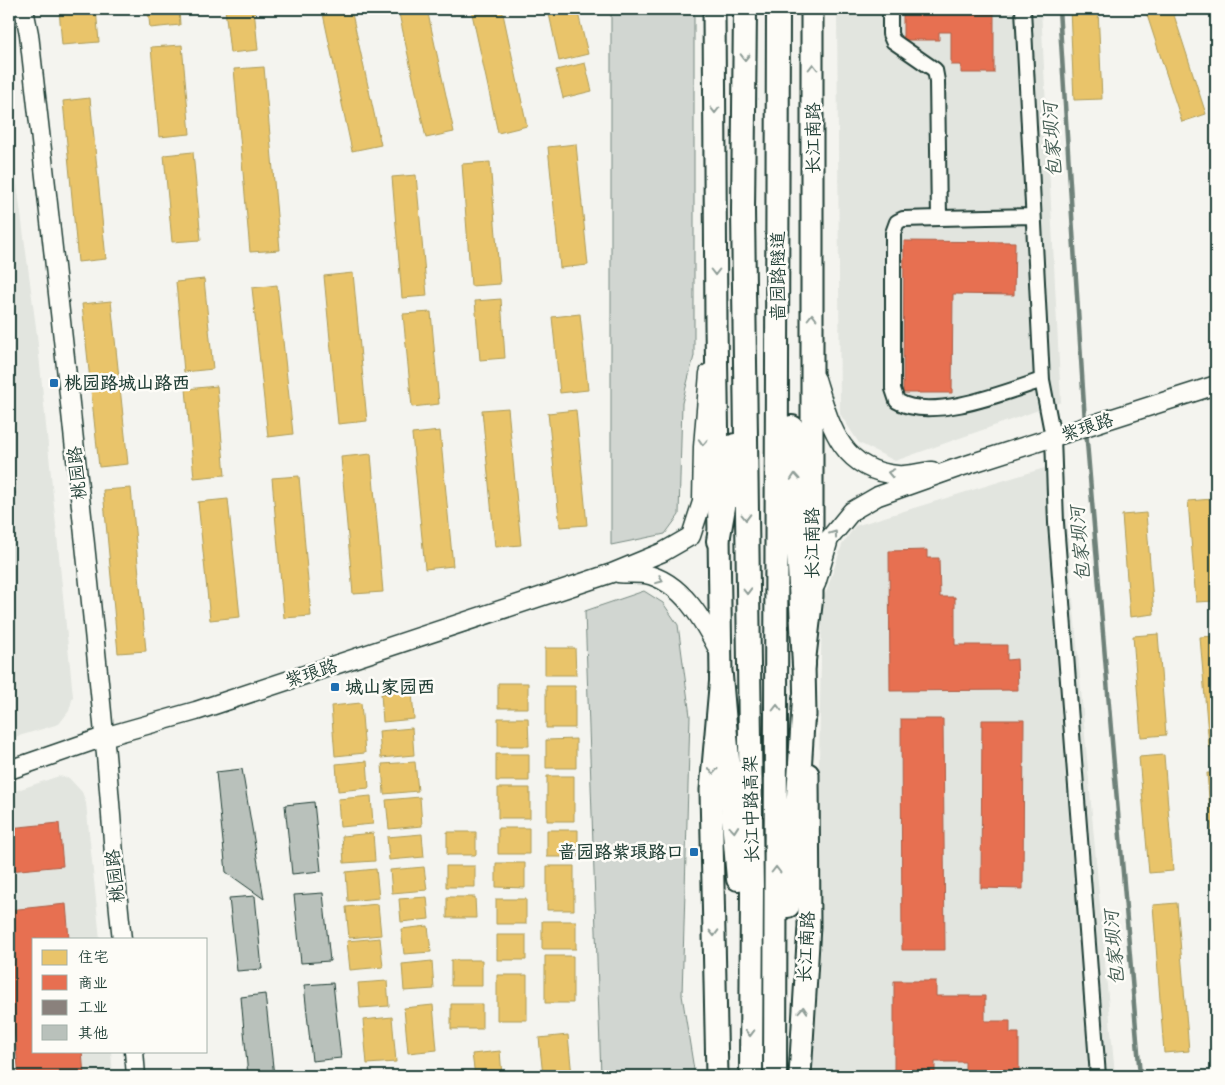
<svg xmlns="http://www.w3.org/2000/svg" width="1225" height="1085" viewBox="0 0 1225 1085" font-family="Itim,'LXGW WenKai TC',sans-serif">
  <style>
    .built { fill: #e2e5df }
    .green { fill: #d1d6d1; stroke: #788a82 }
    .homes { fill: #e9c46a; stroke: #ac9c5a }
    .shops { fill: #e76f51; stroke: #ab6048 }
    .industry { fill: #8a817c; stroke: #6a6d66 }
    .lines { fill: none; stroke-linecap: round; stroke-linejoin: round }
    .stream { stroke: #6e8179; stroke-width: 4.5 }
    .building { fill: #b9c1bb; stroke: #1f3d34 }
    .minor-casing { stroke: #1f3d34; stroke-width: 18 }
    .tertiary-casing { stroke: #1f3d34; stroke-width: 21 }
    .primary-casing { stroke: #1f3d34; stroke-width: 25 }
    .trunk-casing { stroke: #1f3d34; stroke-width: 26 }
    .minor { stroke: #fdfcf7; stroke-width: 14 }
    .tertiary { stroke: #fdfcf7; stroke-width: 18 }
    .primary { stroke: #fdfcf7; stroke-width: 21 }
    .trunk { stroke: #fdfcf7; stroke-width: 22 }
    .oneway { stroke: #8e9c96 }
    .poi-dot { fill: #1f6fb2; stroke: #fdfcf7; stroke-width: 2 }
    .labels { text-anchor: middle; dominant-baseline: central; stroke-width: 5; stroke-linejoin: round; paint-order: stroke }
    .street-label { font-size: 18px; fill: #1f3d34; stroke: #fdfcf7 }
    .poi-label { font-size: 18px; font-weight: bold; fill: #1f3d34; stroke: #fdfcf7; text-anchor: start }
    .water-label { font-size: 19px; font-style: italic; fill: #475f56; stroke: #fdfcf7 }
  </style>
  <rect width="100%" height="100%" fill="#f4f4ef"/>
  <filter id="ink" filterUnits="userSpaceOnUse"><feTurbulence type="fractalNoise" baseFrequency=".02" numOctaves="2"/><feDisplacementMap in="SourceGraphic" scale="10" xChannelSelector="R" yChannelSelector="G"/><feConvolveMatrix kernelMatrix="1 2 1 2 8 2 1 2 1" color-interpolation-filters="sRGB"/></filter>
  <g filter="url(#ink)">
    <!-- built -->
    <path class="built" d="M837,9h204l20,393 -166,59 -36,-18 -19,-29z
      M9,124l28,211 36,361 -4,15 -10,13 -50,15z
      M1061,463l54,613h-302l9,-472 20,-59 13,-19z
      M59,776l10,2 13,14 4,11 14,136h-66v112h77l2,25h-104v-283z"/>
    <!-- green -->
    <path class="green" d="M611,9h83v347l-12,47 -3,112 -14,19 -54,11z
      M644,591l19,12 15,22 12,91 -8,279 13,81h-94l-16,-465z"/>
    <!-- homes -->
    <path class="homes" d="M59,9h37l3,33 -37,3z
      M148,9h31l1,16 -30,3z
      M225,9h29l4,41 -28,3z
      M322,9h29l30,136 -29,6z
      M398,9h29l27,123 -28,6z
      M471,9h31l25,117 -29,7z
      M548,9h29l11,45 -29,7z
      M1070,9h28l4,90 -28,1z
      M1145,9h27l34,105 -24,8z
      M182,45l8,89 -31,3 -8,-90z
      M585,63l7,28 -29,7 -7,-28z
      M264,67l16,183 -30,2 -16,-183z
      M90,98l16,161 -28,3 -15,-161z
      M576,144l12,121 -28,3 -12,-121z
      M193,152l8,88 -29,2 -8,-87z
      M490,162l10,122 -29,2 -9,-122z
      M416,175l11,121 -25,2 -10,-121z
      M353,273l14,148 -29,3 -14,-148z
      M204,279l9,90 -29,3 -8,-90z
      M277,285l16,149 -25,3 -16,-149z
      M501,299l4,59 -25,2 -5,-59z
      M111,301l17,163 -29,3 -17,-163z
      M431,312l8,92 -27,3 -9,-93z
      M580,314l8,76 -28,3 -8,-76z
      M217,386l8,89 -31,3 -8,-89z
      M508,408l13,137 -26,2 -13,-137z
      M576,410l11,115 -27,2 -12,-114z
      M440,431l13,135 -28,3 -13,-135z
      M371,454l12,138 -30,2 -12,-137z
      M299,476l12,140 -27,2 -12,-140z
      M131,488l15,163 -28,2 -15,-163z
      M228,499l12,118 -30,3 -12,-118z
      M1212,499l4,54v48l-20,1 -8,-101z
      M1146,513l8,101 -24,3 -8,-102z
      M1158,634l8,101 -25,2 -8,-101z
      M1216,636v111h-7l-9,-110z
      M545,648h30l1,27h-31z
      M498,683h30v25h-30z
      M546,686h29v42h-29z
      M412,691l2,28 -31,3 -2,-28z
      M361,703l4,50 -30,3 -4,-50z
      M498,718h30l1,28h-31z
      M412,728l2,27 -33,3 -2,-27z
      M576,739v29h-30v-28z
      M496,754h33v27h-33z
      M1164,755l9,116 -24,2 -10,-116z
      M367,761l2,27 -31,3 -2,-27z
      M415,762l3,29 -34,3 -2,-30z
      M1207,773h9v111z
      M547,776h27v45h-27z
      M498,788h32v30h-32z
      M371,796l2,28 -33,3 -2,-28z
      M420,797l2,29 -33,3 -3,-29z
      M498,828h31v26h-31z
      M547,830h31v27h-31z
      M447,832h29v23h-29z
      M373,833l2,28 -31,2 -2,-27z
      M422,834l2,23 -35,3 -2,-23z
      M496,863h29v25l-29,-1z
      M446,866h29v21h-29z
      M547,866h27v44h-27z
      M424,867l3,23 -35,3 -2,-23z
      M376,869l3,29 -31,3 -2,-29z
      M427,897l2,22 -28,3 -2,-23z
      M447,897h28l1,21h-29z
      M496,899h30v25h-30z
      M1177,903l12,148 -25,2 -11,-148z
      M378,904l3,31 -32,3 -3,-31z
      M542,921h34v28h-34z
      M428,926l3,26 -27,2 -3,-25z
      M497,935h29v25h-29z
      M380,938l3,29 -33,3 -3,-29z
      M545,956h28v47h-28z
      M451,960h31v26h-31z
      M432,961l2,28 -30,2 -2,-27z
      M497,975h30v45h-30z
      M387,981l2,25 -29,2 -2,-25z
      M451,1004h31v25h-31z
      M433,1005l4,45 -29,3 -4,-45z
      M392,1017l4,45 -29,2 -4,-44z
      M568,1035l4,41h-29l-4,-38z
      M500,1051l2,25h-27l-3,-22z
      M1198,1071v5h-24v-3z"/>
    <!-- shops -->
    <path class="shops" d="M903,9h91v64h-33v-8h-10v-33h-12v8h-36z
      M904,241l111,1 -1,53 -61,-1 -1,99h-49z
      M927,550v8h12l1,39h15v48h52v15l10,-1 1,31 -128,1 -1,-140z
      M901,719h42l2,231h-43z
      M982,720h42l-1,169 -42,-1z
      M59,823l4,43 -54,5v-43z
      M66,904l3,35h-35v112h48l2,25h-65l-5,-47 -5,1v-28h3l-3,-28v-64z
      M894,981h42v15h49v25h25v12h9v43h-54v-14h-30v14h-41z"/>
    <!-- industry -->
    <path class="industry" d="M9,430l6,64 -6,1z"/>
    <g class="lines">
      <!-- stream -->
      <path class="stream" d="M1059,9l26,413
        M1086,430l54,646"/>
    </g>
    <!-- building -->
    <path class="building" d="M242,769l22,130 -38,-27 -10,-100z
      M314,802l7,69 -29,3 -7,-69z
      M323,893l7,68 -29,2 -7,-68z
      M255,896l7,73 -25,2 -8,-73z
      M333,983l8,75 -29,3 -8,-76z
      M265,994l9,82h-26l-7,-79z"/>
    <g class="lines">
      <defs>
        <path id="minor" d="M890,9v25l3,7 42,29 2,11 2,137 -36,1 -6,3 -4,11v156l4,12c34,21 109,-9 145,-21
          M1023,9l19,371 11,57 3,86 42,553
          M939,218l94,-2"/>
        <path id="tertiary" d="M24,9l5,25c26,233 53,466 75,700 7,68 10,137 18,205
          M816,379c14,45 24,91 81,96 11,1 24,-3 35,-4
          M618,573c9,1 18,0 27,1 37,7 59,48 75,79
          M816,584l13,-45 23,-28 26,-15 79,-28 259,-83
          M9,770l95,-33 92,-26 416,-138 51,-21 28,-16 11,-34 1,-55 6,-74
          M134,1051l2,25"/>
        <path id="primary" d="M714,9l2,315 5,352 -10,114 6,286
          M805,716l-1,-51 8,-69v-587
          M800,1076l9,-150 -1,-152"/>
        <path id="trunk" d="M745,9l-2,202 9,679 -1,186
          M792,427l12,238
          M718,541l17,-96
          M721,676l17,203
          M788,906l6,-45 10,-162
          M775,1076l3,-1067"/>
      </defs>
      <!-- minor casing -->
      <use href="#minor" class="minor-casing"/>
      <!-- tertiary casing -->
      <use href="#tertiary" class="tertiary-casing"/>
      <!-- primary casing -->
      <use href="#primary" class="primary-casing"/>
      <!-- trunk casing -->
      <use href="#trunk" class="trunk-casing"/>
      <!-- minor -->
      <use href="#minor" class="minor"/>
      <!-- tertiary -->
      <use href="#tertiary" class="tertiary"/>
      <!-- primary -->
      <use href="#primary" class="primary"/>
      <!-- trunk -->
      <use href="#trunk" class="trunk"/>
    </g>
    <!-- one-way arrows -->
    <defs><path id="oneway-chevron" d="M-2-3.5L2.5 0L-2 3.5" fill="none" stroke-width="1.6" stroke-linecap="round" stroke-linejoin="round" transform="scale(1.25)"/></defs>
    <g class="oneway">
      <use href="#oneway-chevron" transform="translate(745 57) rotate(91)"/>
      <use href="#oneway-chevron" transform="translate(813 67) rotate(-90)"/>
      <use href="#oneway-chevron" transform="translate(715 110) rotate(90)"/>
      <use href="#oneway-chevron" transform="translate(715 272) rotate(90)"/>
      <use href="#oneway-chevron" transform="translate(812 317) rotate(-90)"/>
      <use href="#oneway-chevron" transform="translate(703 442) rotate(93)"/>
      <use href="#oneway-chevron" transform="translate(891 473) rotate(-169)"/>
      <use href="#oneway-chevron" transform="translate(795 477) rotate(-94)"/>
      <use href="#oneway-chevron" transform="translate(746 517) rotate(89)"/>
      <use href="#oneway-chevron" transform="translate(834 534) rotate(-54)"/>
      <use href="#oneway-chevron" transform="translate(660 580) rotate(22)"/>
      <use href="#oneway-chevron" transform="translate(747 591) rotate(89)"/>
      <use href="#oneway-chevron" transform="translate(777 708) rotate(-90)"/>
      <use href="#oneway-chevron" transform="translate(713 771) rotate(95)"/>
      <use href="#oneway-chevron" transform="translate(734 829) rotate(85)"/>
      <use href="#oneway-chevron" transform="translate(776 870) rotate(-90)"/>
      <use href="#oneway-chevron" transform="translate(714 933) rotate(89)"/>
      <use href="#oneway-chevron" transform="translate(803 1010) rotate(-86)"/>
      <use href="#oneway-chevron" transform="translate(750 1033) rotate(89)"/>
    </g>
  </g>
  <!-- markers -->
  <g class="poi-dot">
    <rect x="49" y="378" width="10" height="10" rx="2.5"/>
    <rect x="330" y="682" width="10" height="10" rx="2.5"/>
    <rect x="689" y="847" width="10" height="10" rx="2.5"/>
  </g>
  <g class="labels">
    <!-- street labels -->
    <g class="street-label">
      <text transform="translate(813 138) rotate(-90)">长江南路</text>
      <text transform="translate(778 276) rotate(-90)">啬园路隧道</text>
      <text transform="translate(1087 427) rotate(-18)">紫琅路</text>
      <text transform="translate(77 473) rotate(-96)">桃园路</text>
      <text transform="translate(812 543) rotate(-90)">长江南路</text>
      <text transform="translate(311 673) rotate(-18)">紫琅路</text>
      <text transform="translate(751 809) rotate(-91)">长江中路高架</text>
      <text transform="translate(115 876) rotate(-96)">桃园路</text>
      <text transform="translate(806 947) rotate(-87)">长江南路</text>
    </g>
    <!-- poi labels -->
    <g class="poi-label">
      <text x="64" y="383">桃园路城山路西</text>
      <text x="345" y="687">城山家园西</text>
      <text x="684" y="852" text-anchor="end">啬园路紫琅路口</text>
    </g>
    <!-- water labels -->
    <g class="water-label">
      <text transform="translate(1052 140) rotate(-94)">包家坝河</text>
      <text transform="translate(1080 544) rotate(-95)">包家坝河</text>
      <text transform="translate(1114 948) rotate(-95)">包家坝河</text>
    </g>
  </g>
  <!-- margin -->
  <rect width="1225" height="1085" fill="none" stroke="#fdfcf7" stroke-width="30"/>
  <rect x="15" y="15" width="1195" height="1055" fill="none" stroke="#1f3d34" stroke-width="2" filter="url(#ink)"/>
  <!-- legend -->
  <rect x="32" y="938" width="175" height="115" fill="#fdfcf7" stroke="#a4b0a9"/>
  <rect x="42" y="950" width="25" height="15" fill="#e9c46a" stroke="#a4b0a9"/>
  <text x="78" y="962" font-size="15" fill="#1f3d34">住宅</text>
  <rect x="42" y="975" width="25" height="15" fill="#e76f51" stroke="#a4b0a9"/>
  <text x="78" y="988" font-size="15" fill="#1f3d34">商业</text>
  <rect x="42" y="1000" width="25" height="15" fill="#8a817c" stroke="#a4b0a9"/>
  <text x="78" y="1012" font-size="15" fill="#1f3d34">工业</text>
  <rect x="42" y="1025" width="25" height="15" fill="#b9c1bb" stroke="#a4b0a9"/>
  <text x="78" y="1038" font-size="15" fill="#1f3d34">其他</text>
</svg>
